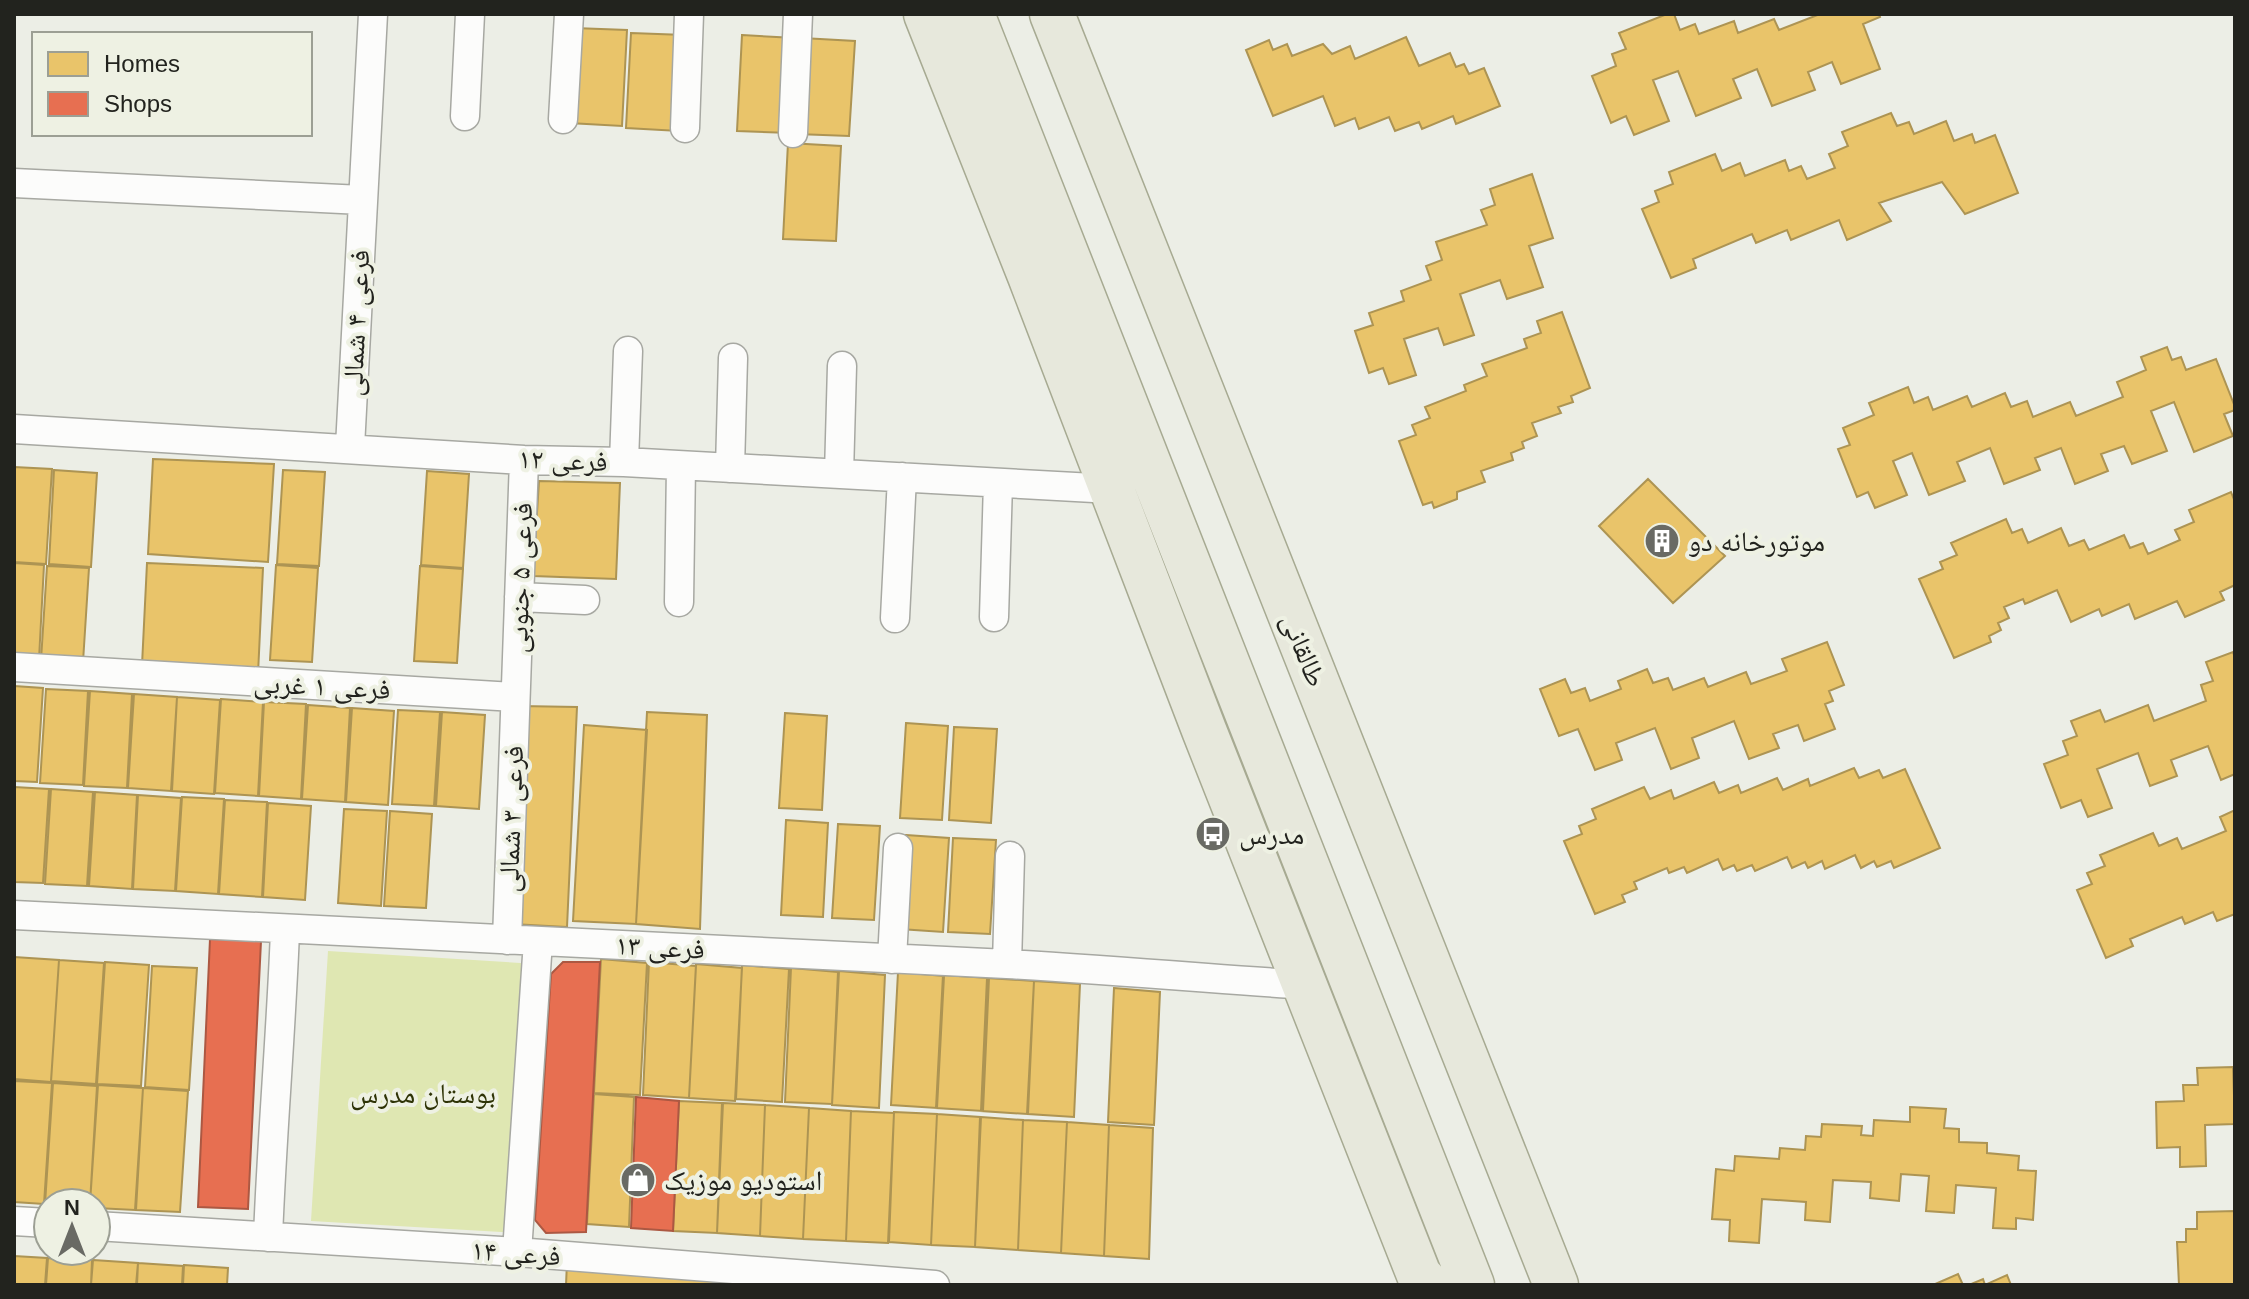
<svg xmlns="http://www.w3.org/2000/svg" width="2249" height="1299" viewBox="0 0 2249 1299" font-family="Arial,'Noto Naskh Arabic',sans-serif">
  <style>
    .green { fill: #dfe7b2 }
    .homes { fill: #e9c46a; stroke: #ad9453; stroke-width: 2 }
    .shops { fill: #e76f51; stroke: #ac5842; stroke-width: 2 }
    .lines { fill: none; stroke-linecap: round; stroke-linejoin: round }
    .street-casing { stroke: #a7a8a2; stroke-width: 31 }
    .primary-casing { stroke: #a7aa92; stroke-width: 47 }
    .street { stroke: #fcfcfb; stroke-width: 28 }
    .primary { stroke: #e7e8dc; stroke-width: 44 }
    .labels { text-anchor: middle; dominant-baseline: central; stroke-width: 8; stroke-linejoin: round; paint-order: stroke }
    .street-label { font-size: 28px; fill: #22231e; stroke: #eef1e3 }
    .poi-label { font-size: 28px; fill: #22231e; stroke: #eef1e3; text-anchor: start }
    .park-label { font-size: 28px; fill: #2e3306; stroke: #eef1e3 }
  </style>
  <rect width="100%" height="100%" fill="#eceee6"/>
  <!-- green -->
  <path class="green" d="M328,951l209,13 -17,269 -209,-12z"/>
  <!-- homes -->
  <path class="homes" d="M1667,14h7l6,16 15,-6 4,10 35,-13 4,12 36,-14 5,11 41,-16h59l1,3 -17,7 17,45 -39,15 -9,-22 -24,10 7,18 -43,16 -15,-37 -24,10 8,19 -45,18 -18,-45 -25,9 16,41 -35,14 -8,-19 -15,7 -19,-47 24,-10 -4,-12 14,-5 -7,-16z
    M574,28l53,2 -5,96 -53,-3z
    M631,33l53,2 -5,96 -53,-3z
    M742,35l53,3 -5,95 -53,-2z
    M1406,37l13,29 31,-13 6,14 8,-3 5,10 15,-6 16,38 -44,18 -3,-8 -31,13 -3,-7 -24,9 -6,-14 -30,12 -4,-11 -20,8 -12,-30 -50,20 -27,-66 23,-10 4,10 14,-6 5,12 31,-12 9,10 18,-8 5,13z
    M802,38l53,3 -6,95 -52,-2z
    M1891,113l6,13 12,-4 5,12 32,-13 8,20 18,-7 3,9 20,-8 23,58 -53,21 -23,-32 -63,21 12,18 -44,19 -8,-20 -48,20 -4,-10 -31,13 -4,-9 -59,25 3,9 -25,10 -29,-69 17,-7 -4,-11 18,-7 -4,-12 46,-18 7,17 18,-8 5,13 40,-16 4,11 12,-5 6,13 28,-11 -6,-14 19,-8 -6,-14z
    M788,143l53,3 -5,95 -53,-2z
    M1532,174l21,64 -24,8 14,41 -36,12 -7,-19 -40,14 14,41 -30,10 -6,-17 -34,11 12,36 -27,9 -6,-16 -14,5 -14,-42 18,-6 -4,-12 35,-12 -3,-10 30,-11 -5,-14 16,-6 -6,-18 51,-17 -6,-15 14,-5 -5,-16z
    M1562,312l28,76 -19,8 2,6 -15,5 3,6 -29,10 5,13 -15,6 2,6 -13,5 2,7 -32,11 4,11 -28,10v7l-23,9 -2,-6 -9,3 -24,-64 17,-6 -4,-10 18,-7 -5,-11 41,-16 -2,-6 23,-9 -5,-12 45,-16 -3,-9 17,-6 -4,-12z
    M2167,347l5,13 9,-3 5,13 30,-11 19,48v3l-11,4 9,22 -39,16 -20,-50 -23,9 16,40 -35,13 -8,-18 -23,8 7,17 -33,13 -14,-36 -26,10 5,12 -36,14 -14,-36 -33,14 8,19 -36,14 -17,-42 -19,8 14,34 -32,13 -7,-16 -11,5 -19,-48 12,-4 -7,-17 31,-13 -5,-12 39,-16 6,16 14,-6 5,13 34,-14 5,11 33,-14 6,14 16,-6 6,16 37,-15 6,14 47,-19 -6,-15 29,-12 -5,-13z
    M153,459l121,5 -6,98 -120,-8z
    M14,467l38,2 -6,95 -32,-2z
    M54,470l43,3 -6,94 -42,-3z
    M283,470l42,2 -6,94 -42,-2z
    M427,471l42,3 -6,94 -42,-3z
    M1648,479l77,77 -52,47 -74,-77z
    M539,481l81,2 -4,96 -83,-3z
    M2231,492l4,10v83l-15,7 4,8 -39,17 -8,-16 -42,18 -6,-15 -27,12 -3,-7 -28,13 -14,-32 -32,14 -2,-5 -19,8 5,11 -11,5 3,7 -12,6 2,6 -37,16 -35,-79 24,-10 -3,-7 17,-7 -6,-12 55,-24 6,14 10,-4 6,14 33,-15 8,18 15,-6 5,10 35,-15 6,13 13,-5 5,11 32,-14 -5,-10 19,-8 -5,-12z
    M14,563l30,2 -5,94 -25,-1z
    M147,563l116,5 -5,106 -116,-9z
    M276,565l42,3 -6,94 -42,-2z
    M47,566l42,2 -6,94 -42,-2z
    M420,566l43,3 -6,94 -43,-2z
    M1827,642l17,43 -15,6 4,10 -8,3 10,25 -31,12 -6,-16 -25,9 6,14 -30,11 -15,-38 -42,17 7,20 -28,11 -16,-41 -39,15 6,17 -27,10 -17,-41 -19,7 -19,-47 25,-10 6,14 14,-5 5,13 31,-12 -3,-8 29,-12 6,14 15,-5 5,12 31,-12 4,9 38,-15 5,12 36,-13 -5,-12z
    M2233,652l2,6v116l-14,6 -13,-34 -37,14 6,16 -27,10 -12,-33 -41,16 15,39 -24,9 -7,-17 -20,8 -17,-44 24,-9 -5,-14 14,-5 -6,-15 29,-11 5,12 43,-17 6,16 52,-20 -5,-16 12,-4 -7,-19z
    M14,686l29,2 -6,94 -23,-1z
    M46,689l42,2 -5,94 -43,-2z
    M90,691l42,3 -5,94 -43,-2z
    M134,694l43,3 -6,94 -43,-3z
    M177,697l43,3 -6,94 -42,-3z
    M221,699l42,3 -5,94 -43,-3z
    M264,702l42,2 -5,95 -42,-3z
    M308,705l42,3 -5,94 -43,-3z
    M520,706l57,1 -10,220 -55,-3z
    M352,708l42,3 -6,94 -42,-3z
    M398,710l42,2 -6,94 -42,-2z
    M442,712l43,3 -6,94 -43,-3z
    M647,712l60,3 -7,214 -64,-5z
    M785,713l42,3 -5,94 -43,-2z
    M906,723l42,3 -6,94 -42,-2z
    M584,725l63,5 -11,194 -63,-3z
    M954,727l43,2 -6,94 -42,-3z
    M1854,768l5,10 20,-8 4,8 22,-9 35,79 -46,20 -3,-7 -14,6 -3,-6 -13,7 -6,-13 -30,14 -3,-8 -14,7 -3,-6 -13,6 -5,-11 -32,14 -3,-6 -15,6 -3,-6 -11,5 -5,-11 -31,14 -3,-6 -15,6 -2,-5 -33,14 3,7 -15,6 3,7 -30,12 -31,-73 18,-7 -3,-8 17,-7 -4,-10 52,-22 6,12 21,-9 3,9 40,-17 5,11 19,-8 3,8 36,-15 6,12 25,-11 2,7z
    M14,787l35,2 -6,94 -29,-1z
    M51,789l42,3 -6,94 -42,-2z
    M95,792l42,3 -5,94 -43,-3z
    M138,795l43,3 -6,93 -42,-2z
    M182,797l42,2 -6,95 -42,-3z
    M225,800l42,2 -5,95 -43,-3z
    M268,803l43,3 -6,94 -42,-3z
    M344,809l43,2 -6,95 -43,-3z
    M2235,810v104l-18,7 -4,-9 -28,12 -3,-7 -52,22 3,7 -27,12 -29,-68 15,-6 -5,-11 18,-7 -5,-11 53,-22 6,13 18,-8 5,11 44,-18 -6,-14z
    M390,811l42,3 -6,94 -42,-2z
    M786,820l42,3 -5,94 -42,-2z
    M838,824l42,2 -6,94 -42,-2z
    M906,835l43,3 -6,94 -43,-3z
    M953,838l43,2 -6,94 -42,-2z
    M14,957l45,3 -8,122 -37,-3z
    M601,959l46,4 -7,132 -46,-2z
    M59,960l45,3 -8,121 -45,-3z
    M105,962l44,3 -8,121 -44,-2z
    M649,962l47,4 -7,132 -46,-3z
    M696,964l46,4 -7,133 -46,-3z
    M742,965l47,4 -7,133 -46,-3z
    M152,966l45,2 -8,122 -44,-3z
    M791,968l47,4 -6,132 -47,-2z
    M839,971l46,4 -6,133 -47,-3z
    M898,972l46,4 -7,132 -46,-3z
    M943,975l46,3 -6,133 -47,-3z
    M987,978l47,3 -7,133 -46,-3z
    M1034,981l46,3 -6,133 -46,-3z
    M1114,988l46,4 -6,133 -46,-3z
    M2233,1067l2,57 -30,1 1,41 -26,1v-20l-23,1 -1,-46 28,-1 -1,-16h15l-1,-17z
    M14,1081l38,2 -8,121 -30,-2z
    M53,1083l44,3 -7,117 -45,1z
    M98,1085l45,3 -8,122 -39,-2v-5h-6z
    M143,1088l45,3 -8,121 -44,-2z
    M594,1094l40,3 -5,130 -42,-3z
    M679,1101l43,2 -5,130 -44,-2z
    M723,1103l42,2 -5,131 -43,-3z
    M765,1105l44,3 -6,131 -43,-3z
    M1910,1107l36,2 -2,19 15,1v13l28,1v10l32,3 -1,14 18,1 -3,49 -17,-2v11l-23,-1 3,-40 -40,-3 -2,28 -28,-2 3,-35 -28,-2 -2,27 -29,-3 1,-16 -38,-2 -3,42 -25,-2 1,-18 -44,-3 -3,44 -30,-2 1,-21 -18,-1 4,-50 18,2 1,-15 44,3 1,-11 25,2 1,-14 15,1 1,-13 40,2 -1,9 12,1 1,-16 36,2z
    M809,1108l42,3 -5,130 -43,-2z
    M851,1111l43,2 -6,130 -42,-2z
    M894,1112l43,2 -6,131 -42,-3z
    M937,1114l43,3 -5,130 -44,-2z
    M981,1117l42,3 -5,130 -43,-3z
    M1023,1120l44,2 -6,131 -43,-3z
    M1067,1122l42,3 -5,131 -43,-3z
    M1109,1125l44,3 -4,131 -45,-3z
    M2235,1211v74h-56l-2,-43h9v-13h11v-17z
    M14,1256l33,2 -2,27h-31z
    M48,1258l44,2 -1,25h-45z
    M93,1260l45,3 -2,22h-45z
    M567,1262l281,23h-282z
    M138,1263l45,3 -1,19h-45z
    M184,1265l44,3 -1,17h-44z
    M1958,1274l5,11h-30z
    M2007,1275l4,10h-42l14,-6 2,6z"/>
  <!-- shops -->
  <path class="shops" d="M210,939l51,2 -13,268 -50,-2z
    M563,962h37l-14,270 -40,1 -11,-13 16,-246z
    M636,1097l43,4 -6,130 -42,-3z"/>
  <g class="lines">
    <defs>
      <path id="street" d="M465,116l5,-102
        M563,119l6,-105
        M685,128l4,-114
        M793,133l5,-119
        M14,183l348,17
        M14,429l510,31 100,2 488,27
        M350,447l23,-433
        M624,462l4,-111
        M730,468l3,-110
        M839,474l3,-108
        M519,597l66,3
        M679,602l2,-136
        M994,617l4,-134
        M895,618l7,-141
        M14,667l501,30
        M14,915c331,19 662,30 993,49 100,6 199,14 299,21
        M507,940l17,-480
        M892,959l6,-111
        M1007,964l3,-108
        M14,1221l34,2
        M96,1226l421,26 418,33
        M268,1237c4,-102 13,-204 17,-306
        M517,1252l21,-311"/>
      <path id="primary" d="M926,14l104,262 174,454 215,545 9,10
        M972,14l500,1271
        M1052,14l504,1271"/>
    </defs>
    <!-- street casing -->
    <use href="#street" class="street-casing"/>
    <!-- primary casing -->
    <use href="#primary" class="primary-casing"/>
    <!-- street -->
    <use href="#street" class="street"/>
    <!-- primary -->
    <use href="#primary" class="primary"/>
  </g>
  <!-- icons -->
  <defs>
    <symbol id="building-disc" viewBox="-11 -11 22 22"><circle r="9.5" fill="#696a64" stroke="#eef1e3"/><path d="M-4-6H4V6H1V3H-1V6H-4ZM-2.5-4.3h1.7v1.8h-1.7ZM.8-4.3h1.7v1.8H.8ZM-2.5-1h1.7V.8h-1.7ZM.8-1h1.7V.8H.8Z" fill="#fff"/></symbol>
    <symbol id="bus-disc" viewBox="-11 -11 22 22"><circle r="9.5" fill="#696a64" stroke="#eef1e3"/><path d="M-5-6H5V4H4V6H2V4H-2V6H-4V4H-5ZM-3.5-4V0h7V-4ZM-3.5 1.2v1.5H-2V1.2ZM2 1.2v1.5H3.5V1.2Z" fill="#fff"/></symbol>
    <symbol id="shop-disc" viewBox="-11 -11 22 22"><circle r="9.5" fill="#696a64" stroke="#eef1e3"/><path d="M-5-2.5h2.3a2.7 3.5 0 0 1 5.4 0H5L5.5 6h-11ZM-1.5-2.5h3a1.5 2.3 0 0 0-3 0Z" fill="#fff"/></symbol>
  </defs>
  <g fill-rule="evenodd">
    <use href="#building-disc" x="1642" y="521" width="40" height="40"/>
    <use href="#bus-disc" x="1193" y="814" width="40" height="40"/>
    <use href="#shop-disc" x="618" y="1160" width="40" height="40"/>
  </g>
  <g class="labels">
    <!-- street labels -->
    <g class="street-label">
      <text transform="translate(356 323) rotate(-87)">فرعی ۴ شمالی</text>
      <text transform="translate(563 460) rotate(2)">فرعی ۱۲</text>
      <text transform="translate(520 578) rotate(-88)">فرعی ۵ جنوبی</text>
      <text transform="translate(1304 650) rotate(68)">طالقانی</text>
      <text transform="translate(322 686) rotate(3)">فرعی ۱ غربی</text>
      <text transform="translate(511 819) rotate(-88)">فرعی ۳ شمالی</text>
      <text transform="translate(660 947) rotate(3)">فرعی ۱۳</text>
      <text transform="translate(516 1253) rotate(4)">فرعی ۱۴</text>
    </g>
    <!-- poi labels -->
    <g class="poi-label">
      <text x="1688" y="541">موتورخانه دو</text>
      <text x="1239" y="834">مدرس</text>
      <text x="664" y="1180">استودیو موزیک</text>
    </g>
    <!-- park labels -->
    <g class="park-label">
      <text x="423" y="1093">بوستان مدرس</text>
    </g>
  </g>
  <!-- border -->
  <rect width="2249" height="1299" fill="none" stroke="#22231e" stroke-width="32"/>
  <!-- legend -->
  <rect x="32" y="32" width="280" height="104" fill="#eef1e3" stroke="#9c9f94" stroke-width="2"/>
  <rect x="48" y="52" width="40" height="24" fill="#e9c46a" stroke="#9c9f94" stroke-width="2"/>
  <text x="104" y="72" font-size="24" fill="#22231e">Homes</text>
  <rect x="48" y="92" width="40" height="24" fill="#e76f51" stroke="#9c9f94" stroke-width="2"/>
  <text x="104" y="112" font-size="24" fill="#22231e">Shops</text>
  <!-- north arrow -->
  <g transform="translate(72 1227)"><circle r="38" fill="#eef1e3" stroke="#9c9f94" stroke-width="2"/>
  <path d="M0-6L14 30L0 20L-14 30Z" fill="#696a64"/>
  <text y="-12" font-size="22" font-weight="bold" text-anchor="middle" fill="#22231e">N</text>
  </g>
</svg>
